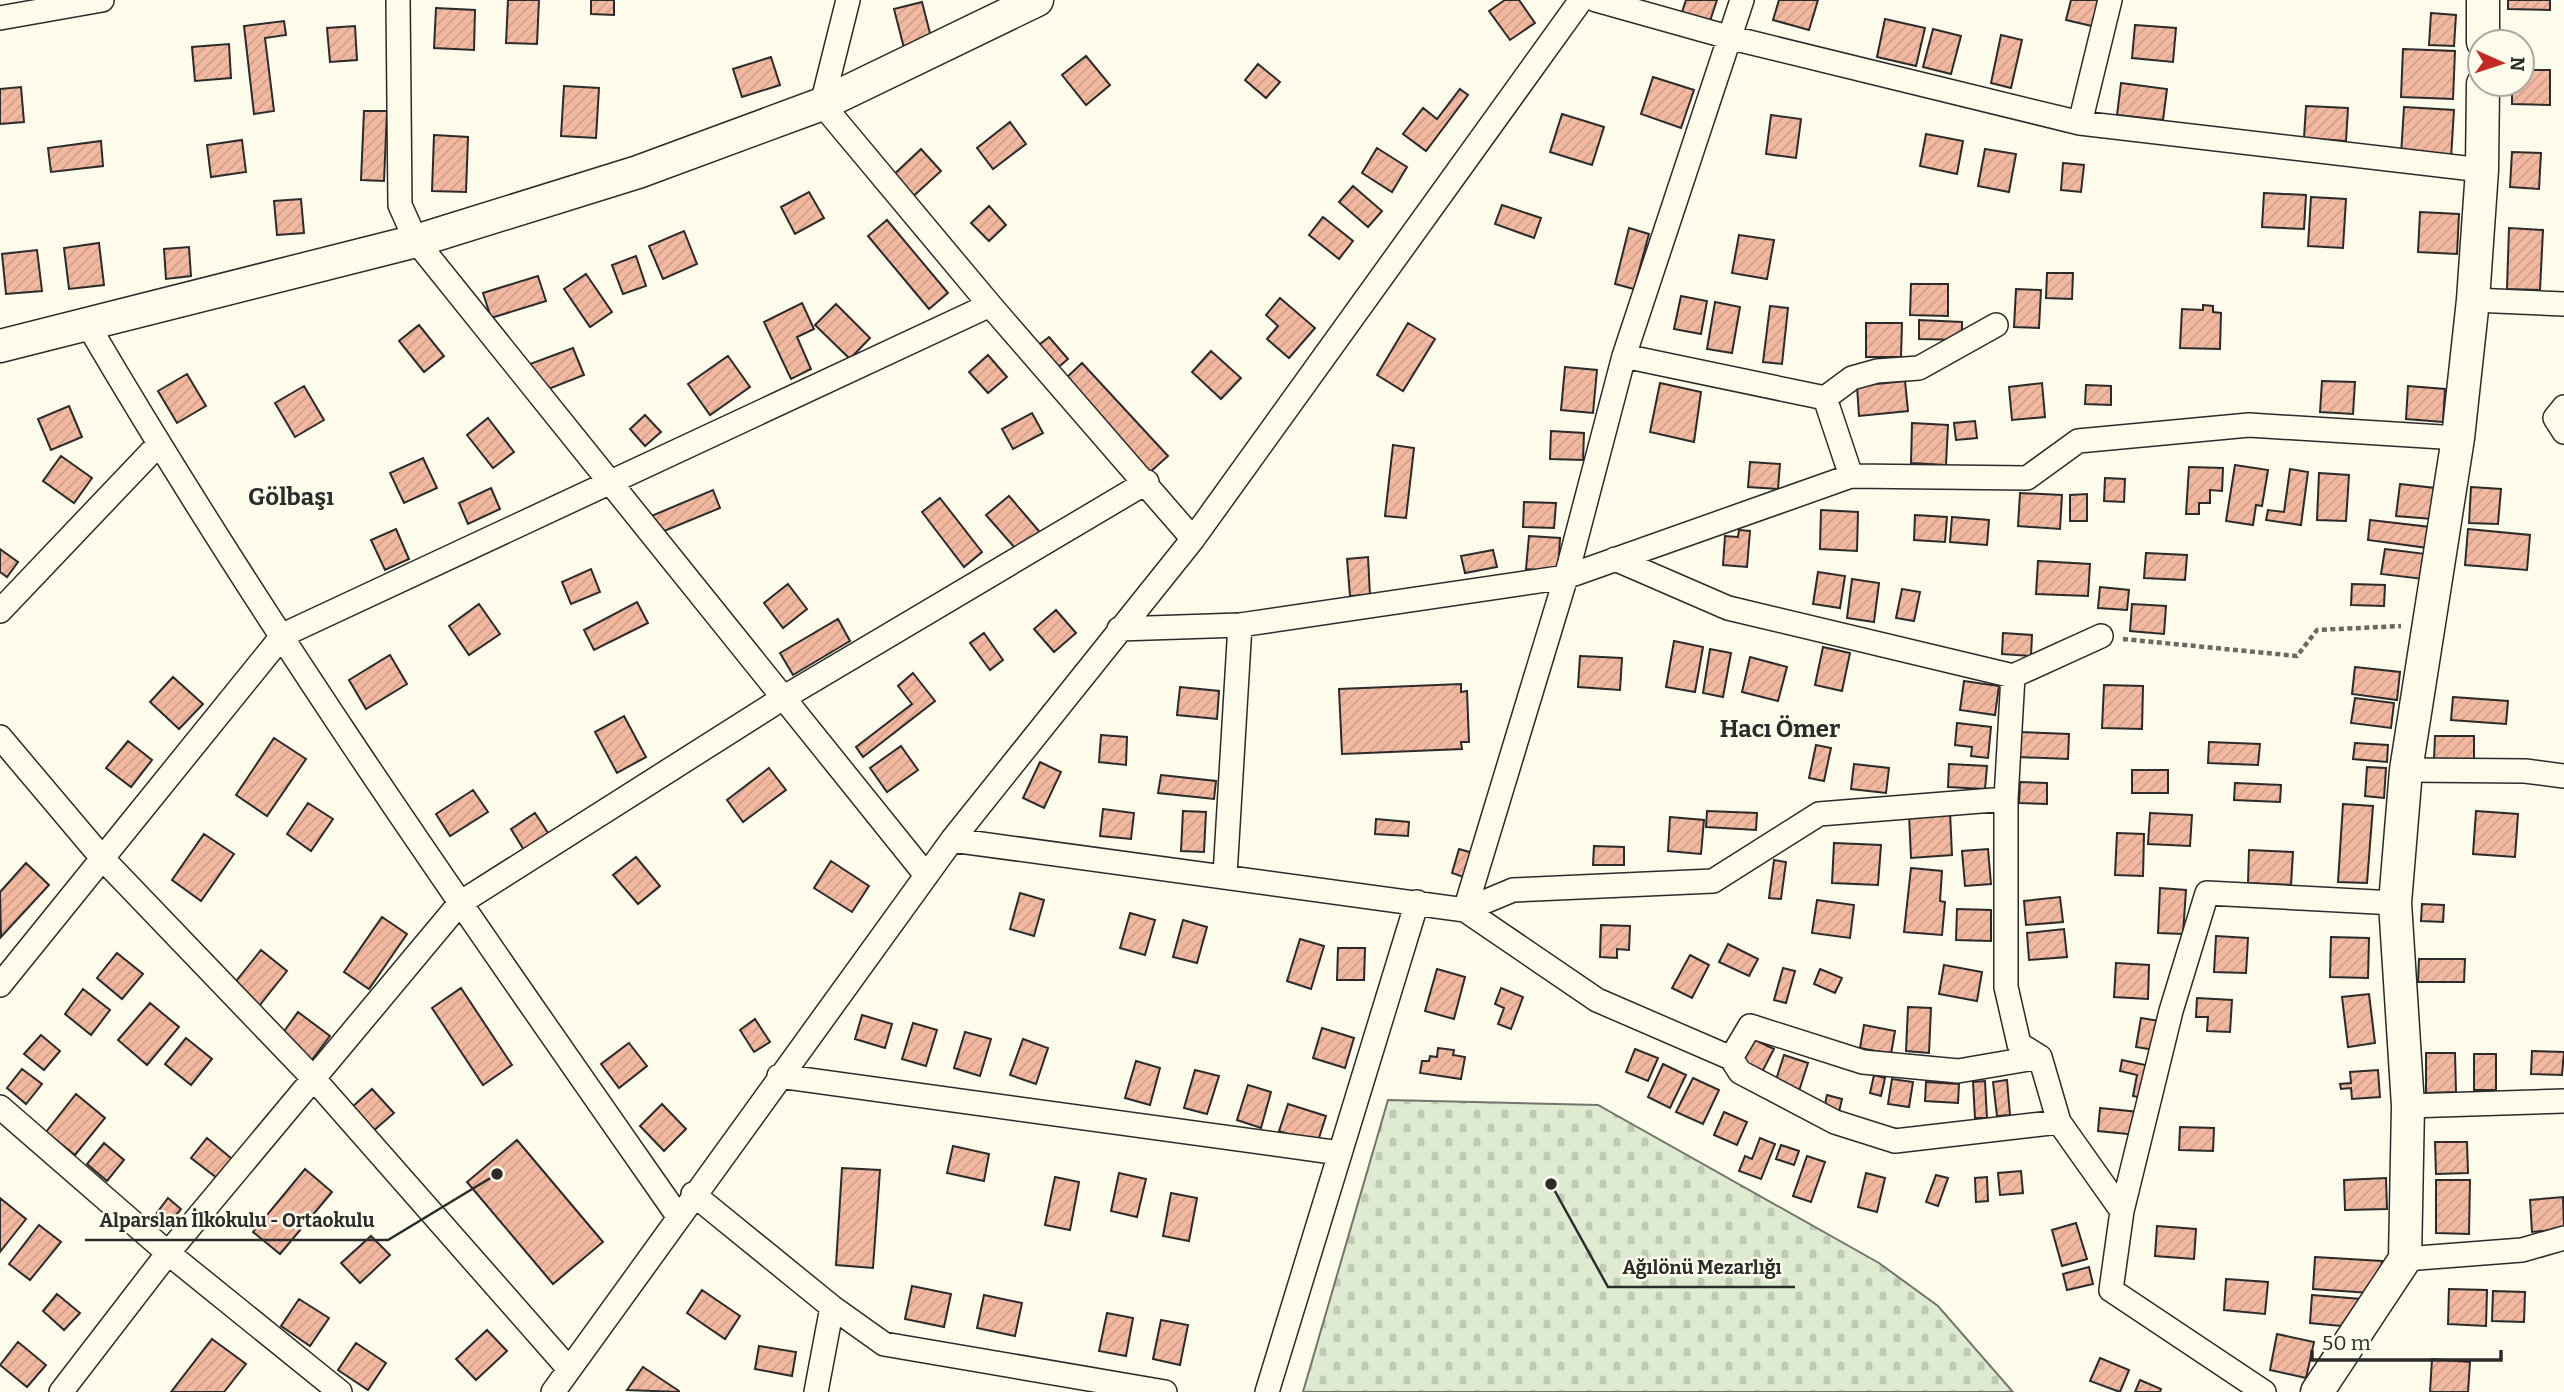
<svg xmlns="http://www.w3.org/2000/svg" width="2564" height="1392" viewBox="0 0 2564 1392" font-family="Bitter,serif">
  <style>
    .cemetery { fill: url(#cemetery-stones); stroke: #74746e; stroke-width: 2 }
    .building { fill: url(#building-hatch); stroke: #2b2b2b; stroke-width: 2 }
    .lines { fill: none; stroke-linecap: round; stroke-linejoin: round }
    .street-casing { stroke: #2b2b2b; stroke-width: 26 }
    .secondary-casing { stroke: #2b2b2b; stroke-width: 35 }
    .path { stroke: #6a6964; stroke-width: 4.5; stroke-dasharray: 5 3.5; stroke-linecap: butt }
    .street { stroke: #fdfbea; stroke-width: 23 }
    .secondary { stroke: #fdfbea; stroke-width: 32 }
    .labels { text-anchor: middle; dominant-baseline: central; stroke-width: 5; stroke-linejoin: round; paint-order: stroke }
    .district-label { font-size: 24px; font-weight: bold; fill: #2b2b2b; stroke: #fdfbea }
    .leader { fill: none; stroke: #2b2b2b; stroke-width: 2.5 }
    .callout-dot { fill: #2b2b2b; stroke: #fdfbea; stroke-width: 2.5 }
    .callout-label { font-size: 19px; text-anchor: middle; font-weight: bold; fill: #2b2b2b; stroke: #fdfbea; stroke-width: 5; stroke-linejoin: round; paint-order: stroke }
  </style>
  <defs>
    <pattern id="cemetery-stones" width="16" height="16" patternUnits="userSpaceOnUse" patternTransform="scale(1.75)"><rect width="16" height="16" fill="#deebd1"/><path d="M2 7V4a2 2 0 0 1 4 0v3zM10 15v-3a2 2 0 0 1 4 0v3z" fill="#bfcab4"/></pattern>
    <pattern id="building-hatch" width="6" height="6" patternUnits="userSpaceOnUse" patternTransform="scale(1.75)"><rect width="6" height="6" fill="#f2b8a0"/><path d="M-1 1l2-2M0 6l6-6M5 7l2-2" fill="none" stroke="#d09e8a"/></pattern>
  </defs>
  <rect width="100%" height="100%" fill="#fdfbea"/>
  <!-- cemetery -->
  <path class="cemetery" d="M1388,1100l210,5 281,158 59,43 75,86h-710z"/>
  <!-- building -->
  <path class="building" d="M508,0h31l-2,44 -31,-1z
    M591,0h23v15l-23,-1z
    M1505,0h14l16,23 -25,17 -21,-29z
    M1686,0h31l-8,24 -28,-9z
    M1779,0h39l-9,30 -36,-10z
    M2071,0h32l-7,27 -30,-7z
    M2508,0h42v10l-42,-1z
    M922,2l10,39 -28,7 -10,-39z
    M436,8l39,2 -1,40 -40,-2z
    M2431,13l25,2 -2,31 -25,-1z
    M1885,19l40,9 -9,38 -39,-9z
    M284,21l2,14 -21,3 9,73 -20,3 -10,-88z
    M2135,25l41,3 -3,34 -41,-4z
    M355,26l2,34 -27,2 -3,-34z
    M1933,29l28,7 -10,38 -28,-7z
    M2001,35l21,5 -11,48 -20,-5z
    M229,44l2,34 -36,3 -3,-34z
    M2403,49l52,2 -2,48 -52,-2z
    M1086,56l24,29 -24,20 -24,-30z
    M771,57l9,28 -38,12 -9,-28z
    M1258,64l22,18 -14,16 -21,-18z
    M2522,70h28v35l-38,-1v-20h10z
    M1653,77l41,13 -13,38 -40,-14z
    M2121,83l46,6 -4,31 -46,-5z
    M564,86l35,2 -3,50 -35,-2z
    M21,87l3,35 -24,2v-35z
    M1460,89l8,6 -42,56 -23,-17 20,-26 14,11z
    M2306,106l42,2 -2,33 -42,-3z
    M2404,107l50,3 -3,48 -50,-3z
    M364,111h23l-3,70 -23,-1z
    M1562,114l42,13 -12,38 -42,-13z
    M1771,115l30,4 -5,39 -30,-4z
    M1010,122l16,22 -33,25 -16,-21z
    M1926,134l37,7 -6,33 -37,-8z
    M434,135l34,2 -2,55 -34,-1z
    M242,140l4,32 -35,5 -4,-32z
    M101,141l2,25 -52,6 -3,-24z
    M1377,148l30,19 -15,25 -30,-19z
    M921,149l20,22 -33,30 -19,-22z
    M1985,149l31,5 -7,38 -31,-6z
    M2512,152l29,1 -2,36 -29,-2z
    M2063,163l21,2 -3,27 -20,-2z
    M1353,186l29,25 -14,16 -29,-25z
    M809,192l15,26 -29,16 -14,-27z
    M2264,193l42,2 -2,34 -42,-2z
    M2311,197l35,2 -3,49 -35,-2z
    M301,199l3,34 -27,2 -3,-34z
    M1502,205l39,13 -7,20 -39,-14z
    M989,206l17,19 -17,16 -18,-18z
    M2420,212l39,2 -2,40 -39,-2z
    M1323,217l30,24 -14,18 -30,-24z
    M887,220l61,73 -19,16 -61,-73z
    M1629,228l20,6 -15,55 -19,-5z
    M2509,228l34,2 -3,60 -33,-1z
    M684,231l13,33 -34,15 -14,-33z
    M1739,235l35,5 -7,39 -35,-6z
    M99,243l5,42 -35,4 -5,-41z
    M189,247l2,29 -25,3 -2,-30z
    M37,250l5,41 -36,3 -4,-40z
    M636,256l10,30 -23,8 -11,-29z
    M2047,273h26l-1,26 -26,-1z
    M586,274l26,38 -22,15 -26,-38z
    M538,276l8,25 -55,17 -8,-25z
    M1911,284h37v32l-38,-1z
    M2016,289l25,1 -2,38 -25,-1z
    M1681,296l26,5 -6,33 -27,-5z
    M1280,298l35,30 -26,30 -22,-19 11,-13 -12,-11z
    M1715,302l25,5 -8,46 -25,-4z
    M802,303l12,26 -17,8 14,32 -20,10 -27,-57z
    M836,304l34,34 -20,21 -35,-34z
    M2203,305l10,1v6l8,1 -1,36 -40,-1 2,-39 21,1z
    M1770,306l18,2 -6,56 -19,-2z
    M1919,320l43,2v18l-43,-1z
    M1408,323l27,16 -32,52 -26,-16z
    M1866,323h36l-1,34h-35z
    M419,325l25,31 -20,16 -25,-31z
    M1049,337l19,22 -13,11 -19,-23z
    M573,348l11,27 -43,17 -11,-28z
    M1211,351l30,27 -20,21 -29,-27z
    M988,355l19,22 -19,16 -19,-21z
    M728,356l22,31 -40,28 -22,-31z
    M1082,363l86,93 -19,17 -85,-93z
    M1565,367l32,3 -4,43 -32,-3z
    M187,374l19,32 -29,17 -19,-32z
    M1905,381l3,30 -49,5 -2,-30z
    M2322,381l33,1 -2,32 -33,-2z
    M1660,383l41,9 -7,50 -44,-10z
    M2042,383l3,34 -33,3 -3,-33z
    M2086,385l25,1v19l-26,-1z
    M304,386l20,34 -29,17 -20,-34z
    M2408,386l37,3 -2,33 -37,-3z
    M69,406l13,31 -31,13 -13,-31z
    M1032,413l11,20 -30,16 -11,-20z
    M645,415l16,17 -16,14 -15,-17z
    M488,418l26,34 -21,16 -26,-33z
    M1975,421l2,17 -21,2 -2,-17z
    M1912,423l36,2 -2,40 -35,-2z
    M1551,431l33,2 -1,27 -33,-1z
    M1393,445l21,3 -8,70 -21,-2z
    M61,456l31,22 -18,25 -31,-22z
    M423,458l14,30 -33,15 -14,-30z
    M1750,462l30,2 -2,25 -30,-2z
    M2235,465l33,5 -6,36 -6,-1 -3,20 -27,-4z
    M2189,467l34,1 -1,23 -12,-1v13h-11v11h-13z
    M2290,469l18,3 -7,53 -35,-5 2,-10 16,2z
    M2319,473l30,2 -3,46 -29,-1z
    M2105,478l20,1 -1,23 -20,-1z
    M2400,484l35,4 -3,31 -36,-3z
    M2471,487l30,2 -3,35 -29,-1z
    M491,488l9,21 -32,15 -9,-21z
    M713,490l7,18 -63,26 -8,-17z
    M2020,493l42,2 -2,34 -42,-3z
    M2087,494v27h-17v-26z
    M1009,496l35,41 -22,19 -36,-41z
    M940,498l42,54 -18,15 -42,-55z
    M1524,502l32,1 -2,25 -31,-1z
    M1821,510l37,2 -1,39 -37,-2z
    M1915,515l32,2 -2,25 -31,-2z
    M1952,517l37,3 -2,25 -37,-3z
    M2370,520l60,7 -2,21 -60,-8z
    M396,529l13,30 -24,11 -14,-30z
    M2468,529l62,6 -3,35 -62,-5z
    M1739,530l11,1 -3,36 -24,-2 2,-29 13,1z
    M1529,536l31,2 -2,34 -32,-3z
    M0,549l18,13 -11,15 -7,-5z
    M2385,549l41,5 -3,25 -42,-5z
    M1493,550l4,17 -32,6 -4,-17z
    M2146,553l41,2 -2,25 -41,-2z
    M1368,557l2,38 -20,1 -3,-37z
    M2038,561l52,3 -2,32 -52,-2z
    M591,569l9,23 -29,12 -9,-22z
    M1818,572l27,4 -5,32 -27,-4z
    M1852,579l27,4 -5,39 -27,-4z
    M788,584l19,25 -24,19 -19,-25z
    M2352,584l33,1 -1,21 -33,-1z
    M2100,587l29,3 -2,20 -29,-2z
    M1902,589l18,3 -6,29 -18,-3z
    M637,602l11,21 -54,27 -10,-20z
    M479,604l21,30 -31,21 -20,-29z
    M2132,604l34,2 -2,28 -34,-3z
    M1056,610l20,23 -22,19 -20,-23z
    M838,619l12,22 -57,34 -13,-22z
    M984,633l19,27 -13,10 -20,-27z
    M2003,633l29,2 -1,21 -29,-2z
    M1674,641l29,6 -8,45 -29,-5z
    M1823,647l27,6 -8,38 -27,-6z
    M1710,649l21,4 -8,44 -20,-4z
    M390,655l17,29 -41,25 -17,-29z
    M1580,656l42,2 -2,32 -42,-3z
    M1750,657l37,10 -9,34 -36,-9z
    M2355,667l45,5 -3,28 -45,-6z
    M913,673l22,28 -72,56 -7,-10 56,-43 -14,-18z
    M173,677l30,27 -24,25 -29,-27z
    M1964,681l35,5 -4,29 -35,-5z
    M1461,684v8l6,-1 2,51h-8l1,7 -120,5 -3,-65z
    M2104,685l39,1 -1,43 -40,-1z
    M1180,687l39,4 -2,28 -40,-4z
    M2453,697l55,4 -2,23 -55,-4z
    M2355,698l39,5 -3,25 -40,-5z
    M624,716l22,41 -29,16 -22,-41z
    M1957,723l34,4 -3,31 -17,-2 1,-9 -17,-2z
    M2019,732l50,2 -1,25 -50,-2z
    M1101,735l26,2 -1,28 -27,-3z
    M2435,736h39v23h-40z
    M274,738l32,21 -39,57 -31,-21z
    M128,741l24,19 -21,27 -25,-19z
    M2209,742l51,2 -2,21 -50,-2z
    M2355,743l33,2 -1,17 -34,-3z
    M1816,745l15,3 -7,33 -15,-3z
    M901,746l17,24 -31,22 -17,-24z
    M1040,762l21,10 -17,36 -21,-10z
    M1854,764l35,4 -3,25 -35,-4z
    M1949,764l38,2 -2,23 -37,-2z
    M2367,767l19,1 -2,30 -19,-2z
    M769,768l17,22 -43,32 -16,-22z
    M2132,770h36v23h-36z
    M1161,775l55,6 -2,18 -56,-6z
    M2020,782l27,1v21l-28,-1z
    M2235,783l46,2 -1,17 -46,-2z
    M473,790l15,22 -38,24 -14,-22z
    M308,803l25,16 -22,32 -24,-17z
    M2343,804l30,2 -6,77 -29,-1z
    M1103,809l31,4 -3,26 -31,-3z
    M1183,811l23,1 -2,40 -23,-1z
    M1707,811l50,2 -1,17 -50,-3z
    M2476,811l42,3 -3,43 -42,-3z
    M1950,812l2,43 -41,3 -2,-44z
    M535,813l19,29 -25,16 -18,-29z
    M2150,813l42,2 -2,31 -42,-2z
    M1670,817l34,3 -3,34 -33,-3z
    M1376,819l33,3 -1,14 -33,-2z
    M2117,833l27,1 -1,42 -28,-1z
    M204,834l30,20 -33,47 -29,-21z
    M1834,843l47,2 -3,40 -46,-2z
    M1594,846l30,1v18h-31z
    M1459,849l14,4 -7,25 -14,-5z
    M1988,849l3,35 -26,2 -3,-35z
    M2249,850l44,2 -2,33 -43,-2z
    M636,857l24,29 -22,18 -25,-29z
    M1774,860l12,2 -5,37 -12,-1z
    M831,861l38,25 -17,26 -38,-24z
    M26,863l23,22 -48,52 -1,-45z
    M1911,868l31,3 -2,30 5,1 -3,33 -38,-3z
    M2160,888l26,2 -3,44 -25,-1z
    M1020,893l24,7 -10,36 -24,-7z
    M2060,897l3,25 -37,3 -2,-24z
    M1817,900l37,5 -4,33 -38,-5z
    M2422,904l22,1 -1,17 -22,-1z
    M1957,909l34,1v31l-35,-1z
    M1130,913l25,7 -10,35 -25,-7z
    M382,917l25,17 -38,55 -25,-17z
    M1183,920l24,7 -10,36 -24,-6z
    M1601,925l29,1 -1,24 -12,-1v9l-17,-1z
    M2064,929l3,28 -38,3 -2,-27z
    M2216,936l32,2 -2,35 -32,-1z
    M2331,937l38,1 -1,40 -38,-1z
    M1300,939l24,7 -13,43 -24,-8z
    M1728,944l30,15 -9,17 -30,-14z
    M1338,948h27l-1,32h-27z
    M261,950l26,21 -28,35 -26,-21z
    M117,953l26,21 -21,25 -25,-21z
    M1690,955l19,10 -17,33 -20,-10z
    M2419,959h46l-1,23h-46z
    M2116,963l33,2 -1,34 -34,-2z
    M1944,965l38,7 -5,29 -38,-7z
    M1783,968l12,3 -9,32 -12,-3z
    M1437,969l28,8 -11,42 -29,-8z
    M1820,969l22,9 -7,15 -21,-9z
    M461,988l51,77 -29,20 -51,-77z
    M1501,988l22,9 -12,32 -13,-5 6,-16 -9,-4z
    M83,989l27,21 -19,25 -26,-21z
    M2369,994l6,49 -27,4 -6,-50z
    M2197,998l35,2 -2,32 -23,-1 1,-14h-12z
    M150,1003l29,24 -32,38 -29,-25z
    M1908,1007l23,1 -2,45 -23,-2z
    M298,1012l32,24 -19,25 -31,-24z
    M862,1015l30,9 -7,24 -30,-9z
    M2141,1018l19,3 -5,29 -19,-3z
    M755,1019l15,23 -16,10 -14,-22z
    M913,1023l24,7 -11,36 -24,-7z
    M1864,1025l31,6 -4,23 -31,-6z
    M1322,1028l32,10 -9,30 -32,-10z
    M965,1032l26,7 -11,37 -26,-8z
    M41,1035l19,16 -16,19 -20,-16z
    M186,1038l26,21 -21,26 -26,-21z
    M1023,1039l25,9 -12,36 -26,-9z
    M1753,1039l21,10 -12,23 -21,-11z
    M629,1043l18,23 -28,22 -18,-24z
    M1438,1048l16,2 -1,5 12,2 -4,22 -41,-6 2,-12h7l1,-5 7,1z
    M1635,1049l23,9 -10,23 -22,-9z
    M2532,1051l32,1 -2,23 -31,-1z
    M2426,1053h29l1,39 -30,1z
    M2474,1054h22v36h-22z
    M1784,1055l24,8 -10,31 -24,-8z
    M2122,1060l28,6 -7,32 -10,-2 4,-21 -17,-4z
    M1136,1061l24,7 -10,37 -25,-7z
    M1663,1064l23,11 -16,33 -22,-11z
    M22,1069l20,15 -16,20 -19,-16z
    M1195,1070l24,6 -12,38 -23,-6z
    M2378,1070l2,27 -28,2 -1,-11 -10,1 -1,-5 11,-1 -1,-11z
    M1874,1075l11,3 -4,18 -11,-3z
    M1693,1078l26,12 -16,34 -27,-12z
    M1892,1079l21,3 -4,25 -21,-3z
    M2007,1080l3,35 -13,1 -4,-34z
    M1985,1081l2,37h-12l-2,-36z
    M1926,1082l33,2 -1,19 -33,-2z
    M1248,1085l23,7 -10,36 -24,-8z
    M372,1089l22,24 -22,19 -21,-24z
    M76,1094l29,24 -30,37 -29,-23z
    M1827,1095l15,4 -4,17 -15,-3z
    M662,1104l24,25 -22,22 -24,-25z
    M1288,1104l38,12 -9,28 -38,-13z
    M2100,1108l39,4 -2,23 -39,-4z
    M1724,1112l23,10 -10,23 -23,-10z
    M2180,1127l34,1 -1,23 -34,-1z
    M207,1138l25,21 -15,19 -26,-20z
    M1760,1138l15,6 -14,35 -22,-8 6,-15 7,3z
    M517,1140l86,102 -50,42 -86,-102z
    M2435,1142h32l1,31 -32,1z
    M104,1143l20,17 -17,21 -20,-17z
    M1781,1145l18,6 -5,14 -18,-6z
    M953,1146l36,8 -5,27 -37,-8z
    M1807,1156l18,6 -14,40 -18,-6z
    M842,1168l38,2 -7,98 -37,-3z
    M305,1169l27,23 -52,62 -27,-22z
    M2021,1171l2,22 -23,2 -2,-22z
    M1119,1173l27,6 -9,38 -26,-6z
    M1866,1173l19,5 -8,34 -19,-5z
    M1936,1175l12,3 -10,28 -12,-4z
    M1055,1177l24,5 -9,48 -25,-5z
    M1987,1177l1,24 -12,1 -1,-24z
    M2386,1178l1,31 -42,1 -1,-30z
    M2436,1180h34l-1,54 -33,-1z
    M1171,1193l26,5 -8,43 -26,-5z
    M2563,1197l1,32 -32,3 -2,-32z
    M0,1198l26,21 -26,33z
    M168,1198l13,11 -16,19 -12,-10z
    M2076,1223l11,36 -25,7 -10,-36z
    M39,1225l22,17 -31,38 -21,-16z
    M2157,1226l39,3 -2,30 -39,-3z
    M371,1236l19,19 -30,28 -19,-20z
    M2315,1257l67,4 -1,12 -4,-1 -1,10h-5l-1,11 -57,-4z
    M2089,1267l4,17 -26,6 -4,-16z
    M2226,1279l42,3 -3,32 -41,-4z
    M912,1286l39,8 -7,33 -39,-8z
    M2449,1289l38,1 -1,36 -38,-2z
    M702,1290l38,26 -15,23 -38,-26z
    M2493,1291l32,1 -1,30 -32,-1z
    M57,1294l23,19 -16,17 -21,-19z
    M984,1295l38,8 -7,33 -38,-8z
    M2312,1295l49,4 -9,28 -42,-4z
    M299,1299l30,19 -19,28 -29,-20z
    M1107,1313l26,5 -7,38 -27,-5z
    M1161,1320l27,5 -8,40 -27,-6z
    M487,1330l20,21 -31,29 -20,-21z
    M2277,1334l37,8 -8,36 -36,-8z
    M212,1339l34,25 -22,28h-53z
    M18,1342l28,23 -19,22 -27,-22z
    M356,1343l30,20 -18,27 -30,-20z
    M759,1346l37,6 -4,24 -37,-7z
    M2100,1358l29,12 -9,22 -30,-11z
    M2432,1359l38,3 -2,30h-38z
    M643,1367l36,24v1l-52,-2z
    M2140,1380l21,9 -1,3h-25z"/>
  <g class="lines">
    <defs>
      <path id="street" d="M398,0l2,205 16,36 510,634
        M848,0l-26,104 168,201 203,234
        M1596,0l132,37 352,86 402,47
        M0,18l102,-18
        M2080,123l30,-123
        M2473,300l91,4
        M88,325c180,307 386,599 590,891
        M1624,356l201,42 26,78
        M1825,398l27,-20 25,-7 42,-3 77,-43
        M2564,407l-9,11 9,14
        M1615,559l113,49 285,68 88,-40
        M0,611l158,-166
        M1119,629l121,-4 326,-48 285,-101 176,2 51,-37 171,-16 209,13
        M2013,676l-7,123v188l13,57 21,13 19,65 63,89 -11,79 153,102
        M0,737l103,122 211,220 255,290
        M2406,770l119,1 39,5
        M952,840l513,70 132,90 134,58 9,14 95,50 60,19 164,-19
        M1225,875l15,-250
        M1465,910l101,-333 58,-221 118,-356
        M1465,910l48,-20 200,-9 106,-67 187,-15
        M0,985l283,-350 707,-330
        M1731,1058l19,-32 113,36 95,9 82,-14
        M779,1076l561,77
        M2408,1106l156,-5
        M0,1107l168,146 172,139
        M693,1194l139,113 52,37 281,48
        M2122,1211l49,-200 36,-118 188,10
        M2405,1259l117,-9 42,-12
        M61,1392l107,-139 292,-350 323,-205 364,-216
        M553,1392l399,-552 241,-301 388,-539
        M816,1392l16,-85
        M1267,1392l150,-490"/>
      <path id="secondary" d="M2483,42v-42
        M0,346l416,-105 222,-69 184,-68 215,-104
        M2317,1392l88,-133 3,-153 -13,-203 11,-133 52,-332 15,-138 9,-130 1,-86"/>
    </defs>
    <!-- street casing -->
    <use href="#street" class="street-casing"/>
    <!-- secondary casing -->
    <use href="#secondary" class="secondary-casing"/>
    <!-- path -->
    <path class="path" d="M2123,639l174,17 20,-26 84,-4"/>
    <!-- street -->
    <use href="#street" class="street"/>
    <!-- secondary -->
    <use href="#secondary" class="secondary"/>
  </g>
  <g class="labels">
    <!-- district labels -->
    <g class="district-label">
      <text x="291" y="497">Gölbaşı</text>
      <text x="1780" y="729">Hacı Ömer</text>
    </g>
  </g>
  <!-- callouts -->
  <path class="leader" d="M497 1174L388 1240H85M1551 1184L1608 1287H1795"/>
  <g class="callout-dot">
    <circle cx="497" cy="1174" r="7"/>
    <circle cx="1551" cy="1184" r="7"/>
  </g>
  <g class="callout-label">
    <text x="237" y="1227">Alparslan İlkokulu - Ortaokulu</text>
    <text x="1702" y="1274">Ağılönü Mezarlığı</text>
  </g>
  <!-- north arrow -->
  <g transform="translate(2501 63) rotate(93)"><circle r="33" fill="#fdfbea" stroke="#a9a89e" stroke-width="2"/>
  <path d="M0-5L12 26L0 18L-12 26Z" fill="#c62828"/>
  <text y="-10" font-size="19" font-weight="bold" text-anchor="middle" fill="#2b2b2b">N</text>
  </g>
  <!-- scale -->
  <path d="M2312 1350v10h189v-10" fill="none" stroke="#2b2b2b" stroke-width="3.5"/>
  <text x="2322" y="1350" font-size="21" fill="#2b2b2b" stroke="#fdfbea" stroke-width="5" paint-order="stroke">50 m</text>
</svg>
